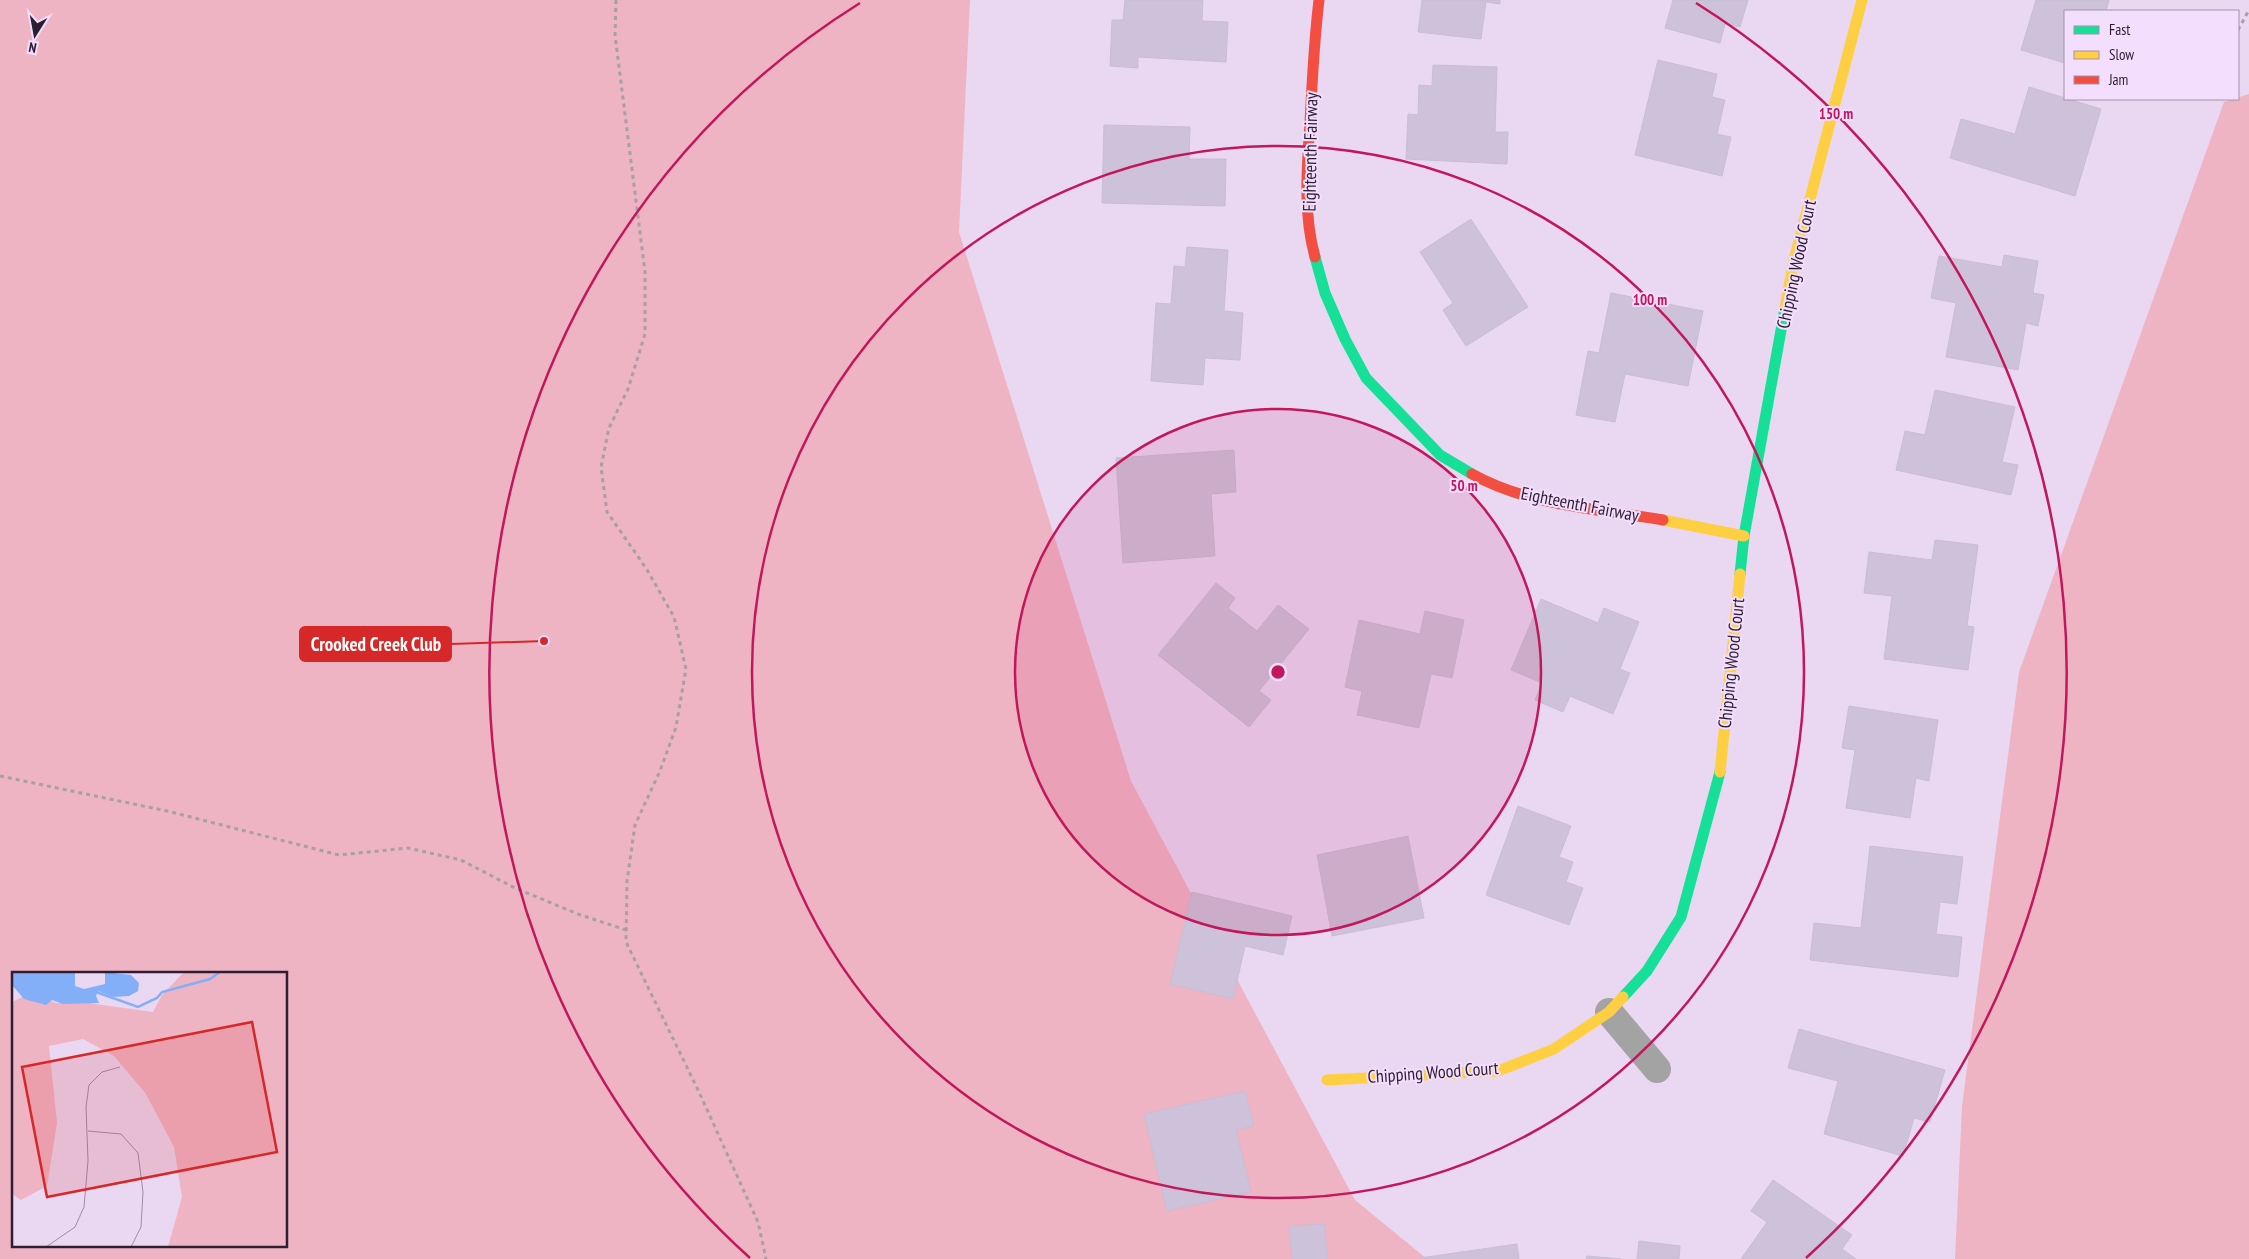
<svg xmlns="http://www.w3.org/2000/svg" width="2249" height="1259" viewBox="0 0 2249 1259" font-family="'PT Sans Narrow',sans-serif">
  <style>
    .green { fill: #efb4c4; fill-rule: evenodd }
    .building { fill: #cdc2d9; stroke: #c8bed4 }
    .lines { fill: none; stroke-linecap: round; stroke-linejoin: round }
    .path { stroke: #a4a0a5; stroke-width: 3; stroke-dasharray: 4 4; stroke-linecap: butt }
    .street { stroke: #a4a3a4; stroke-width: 28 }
    .fast { stroke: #16e098; stroke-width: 11 }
    .slow { stroke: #ffcf43; stroke-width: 11 }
    .jam { stroke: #f24e42; stroke-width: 11 }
    .ring { fill: none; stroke: #c2185b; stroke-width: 2.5 }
    .labels { text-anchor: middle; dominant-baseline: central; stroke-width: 4; stroke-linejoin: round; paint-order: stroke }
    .street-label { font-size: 18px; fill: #2d1f32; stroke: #f3defd }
    .inset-river { fill: none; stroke: #82aff8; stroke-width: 2.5 }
    .inset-road { fill: none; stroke: #9e8da5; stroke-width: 1 }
    .view { fill: #d62828; fill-opacity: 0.15; stroke: #d62828; stroke-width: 2.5 }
    .inset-edge { fill: none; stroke: #2d1f32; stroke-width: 2.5 }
    .centre { fill: #c2185b; stroke: #f3defd; stroke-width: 2.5 }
    .ring-label { font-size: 15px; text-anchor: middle; font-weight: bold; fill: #c2185b; stroke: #f3defd; stroke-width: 4; stroke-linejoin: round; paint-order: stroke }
    .leader { fill: none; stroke: #d62828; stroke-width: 2 }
    .callout-dot { fill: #d62828; stroke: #f3defd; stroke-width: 2 }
    .callout { fill: #d62828; stroke: #d62828; stroke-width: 2 }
    .callout-label { font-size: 19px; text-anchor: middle; font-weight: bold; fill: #fff }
  </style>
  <rect width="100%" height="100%" fill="#ead7f2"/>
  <!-- green -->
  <path class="green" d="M0,0h970l-11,232 172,549 224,419 72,59h-1427zM14,973h272v272h-272z
    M2249,94v1165h-294l7,-153 57,-434 205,-570z"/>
  <!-- building -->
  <path class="building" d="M1125,0h78l-1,21 26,1 -2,40 -88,-5v11l-28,-2 2,-46h11z
    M1422,0h78v4l-14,-2 -5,37 -63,-7z
    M1673,0h75l-8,27 -15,-3 -5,19 -55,-15z
    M2036,0h73l-3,11h-41v52l-44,-13z
    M1658,60l59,14 -5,23 13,3 -8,34 14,3 -9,39 -87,-21z
    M1433,65l64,2 -2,65h13l-1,32 -101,-5 2,-45 10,1 1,-30 13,1z
    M2029,87l72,22 -26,87 -125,-38 11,-39 54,15z
    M1104,125l86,2 -1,32h37l-1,47 -123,-3z
    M1471,219l57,88 -62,39 -23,-36 10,-7 -33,-51z
    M1187,247l41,3 -4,61 19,2 -3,47 -35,-2 -2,27 -52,-4 5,-78 15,1 3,-38 11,1z
    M2004,255l34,6 -5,32 11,2 -6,31 -12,-3 -8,47 -72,-13 10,-54 -25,-5 8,-42 63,11z
    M1611,293l92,18 -15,75 -63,-12 -10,48 -39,-7 12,-64 11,2z
    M1935,390l80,17 -13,55 16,3 -7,30 -115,-25 9,-39 20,4z
    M1234,450l2,42 -25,2 4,62 -92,7 -7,-105z
    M1935,540l43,5 -11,81 7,1 -6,43 -84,-11 8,-63 -28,-3 5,-41 63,8z
    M1216,583l19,15 -7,10 29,23 21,-26 31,24 -50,62 12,9 -22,27 -91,-72z
    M1541,599l57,24 6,-15 35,14 -19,47 10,4 -17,41 -43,-18 -7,16 -28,-12 7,-17 -31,-13z
    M1425,611l39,9 -12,58 -21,-4 -12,54 -62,-13 5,-24 -17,-4 14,-67 61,14z
    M1849,706l89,14 -9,61 -13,-3 -6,40 -64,-10 9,-58 -13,-2z
    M1518,806l53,20 -12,31 14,5 -7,20 17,6 -14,37 -83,-30z
    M1408,836l16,82 -92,18 -15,-81z
    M1870,846l93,11 -6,47 -17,-2 -4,32 26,3 -4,40 -148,-17 4,-37 47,5z
    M1192,892l100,24 -9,39 -38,-9 -12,53 -63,-15z
    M1799,1029l146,41 -15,52 -16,-4 -11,38 -79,-22 14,-53 -50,-13z
    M1245,1091l9,35 -18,4 15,62 -84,19 -23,-97z
    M1773,1180l79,55 -10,14 14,10h-115l26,-37 -16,-11z
    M1325,1224l2,35h-35l-3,-33z
    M1639,1241l41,5 -1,13h-42z
    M1517,1244l2,15h-99v-1z
    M1587,1256l34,3h-35z"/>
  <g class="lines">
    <!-- path -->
    <path class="path" d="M616,0l-1,35 30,237v62l-17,55 -19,39 -8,39 6,45 39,56 28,49 12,52 -10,58 -16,44 -25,54 -8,56 -1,61 73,150 59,130 8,37
      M2238,30l11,-20
      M0,776l167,35 172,44 69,-7 53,12 54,28 63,26 48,16"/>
    <!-- street -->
    <path class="street" d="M1609,1012l48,57"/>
    <!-- fast -->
    <path class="fast" d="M1315,257l10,36 20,46 21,39 74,77 32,19
      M1740,574l4,-38 41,-228
      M1623,997l24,-26 34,-54 39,-145"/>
    <!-- slow -->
    <path class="slow" d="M1785,308l9,-48 68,-260
      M1663,520l81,16
      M1720,772l20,-198
      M1327,1080l171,-9 56,-22 55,-37 14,-15"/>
    <!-- jam -->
    <path class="jam" d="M1315,257c-12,-43 -8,-90 -5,-134 2,-41 4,-82 9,-123
      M1472,474c57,32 128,35 191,46"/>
  </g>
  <!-- distance rings -->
  <circle cx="1278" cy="672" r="263" fill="#c2185b" fill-opacity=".12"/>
  <g class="ring">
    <circle cx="1278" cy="672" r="263"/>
    <circle cx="1278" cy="672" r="526"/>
    <path d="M750 1258A789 789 0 0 1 860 3M1696 3A789 789 0 0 1 1806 1258"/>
  </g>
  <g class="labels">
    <!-- street labels -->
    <g class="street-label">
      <text transform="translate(1310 152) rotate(-89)">Eighteenth Fairway</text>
      <text transform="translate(1796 264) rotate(-78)">Chipping Wood Court</text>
      <text transform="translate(1580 504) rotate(11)">Eighteenth Fairway</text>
      <text transform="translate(1731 663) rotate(-84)">Chipping Wood Court</text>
      <text transform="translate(1433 1072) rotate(-4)">Chipping Wood Court</text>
    </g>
  </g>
  <!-- overview -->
  <g transform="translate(12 972)">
    <rect width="275" height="275" fill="#ead7f2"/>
    <path d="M172,0h103v275h-119l14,-50 -8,-50 -28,-53 -32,-38 -31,-17 -34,7 8,77 -10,63 -26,14 -9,-6v-192l18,-9 26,10h32l65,9 9,-17z" fill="#efb4c4"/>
    <path d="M0,0h63v14l9,3 21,-5v-12l26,3 8,8 -1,8 -9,5 -16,1 -15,-6 -2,5 3,7 -36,1 -11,-4 -6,5 -22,-6 -12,-14z" fill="#82aff8"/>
    <path class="inset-river" d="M84,20l42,15 19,-9 5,-6 48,-13 10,-7"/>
    <path class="inset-road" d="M76,159l33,3 17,19 5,39 -2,35 -10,20M34,275l29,-20 9,-20 4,-46 -2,-54 3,-22 13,-13 18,-5"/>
    <path class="view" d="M240,50l25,130 -230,45 -25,-130z"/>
    <rect width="275" height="275" class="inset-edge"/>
  </g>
  <circle cx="1278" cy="672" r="8" class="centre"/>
  <g class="ring-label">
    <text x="1836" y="119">150 m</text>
    <text x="1650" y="305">100 m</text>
    <text x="1464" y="491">50 m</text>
  </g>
  <!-- callouts -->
  <path class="leader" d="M544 641L451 644"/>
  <circle class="callout-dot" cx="544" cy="641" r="5"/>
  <rect class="callout" x="300" y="627" width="151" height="34" rx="5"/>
  <g class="callout-label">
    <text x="376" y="651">Crooked Creek Club</text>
  </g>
  <!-- legend -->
  <rect x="2064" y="10" width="175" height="90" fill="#f3defd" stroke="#a492ac"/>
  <rect x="2074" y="26" width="25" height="8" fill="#16e098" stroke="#a492ac"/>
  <text x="2109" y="35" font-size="15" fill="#2d1f32">Fast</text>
  <rect x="2074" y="51" width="25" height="8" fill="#ffcf43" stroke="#a492ac"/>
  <text x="2109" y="60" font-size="15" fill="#2d1f32">Slow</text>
  <rect x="2074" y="76" width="25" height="8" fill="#f24e42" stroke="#a492ac"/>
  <text x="2109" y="85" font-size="15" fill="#2d1f32">Jam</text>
  <!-- north arrow -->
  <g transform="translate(35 35) rotate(191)" stroke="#f3defd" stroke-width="4" paint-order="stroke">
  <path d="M0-4L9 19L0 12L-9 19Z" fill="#2d1f32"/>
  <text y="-8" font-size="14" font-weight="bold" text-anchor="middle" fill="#2d1f32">N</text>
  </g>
</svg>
